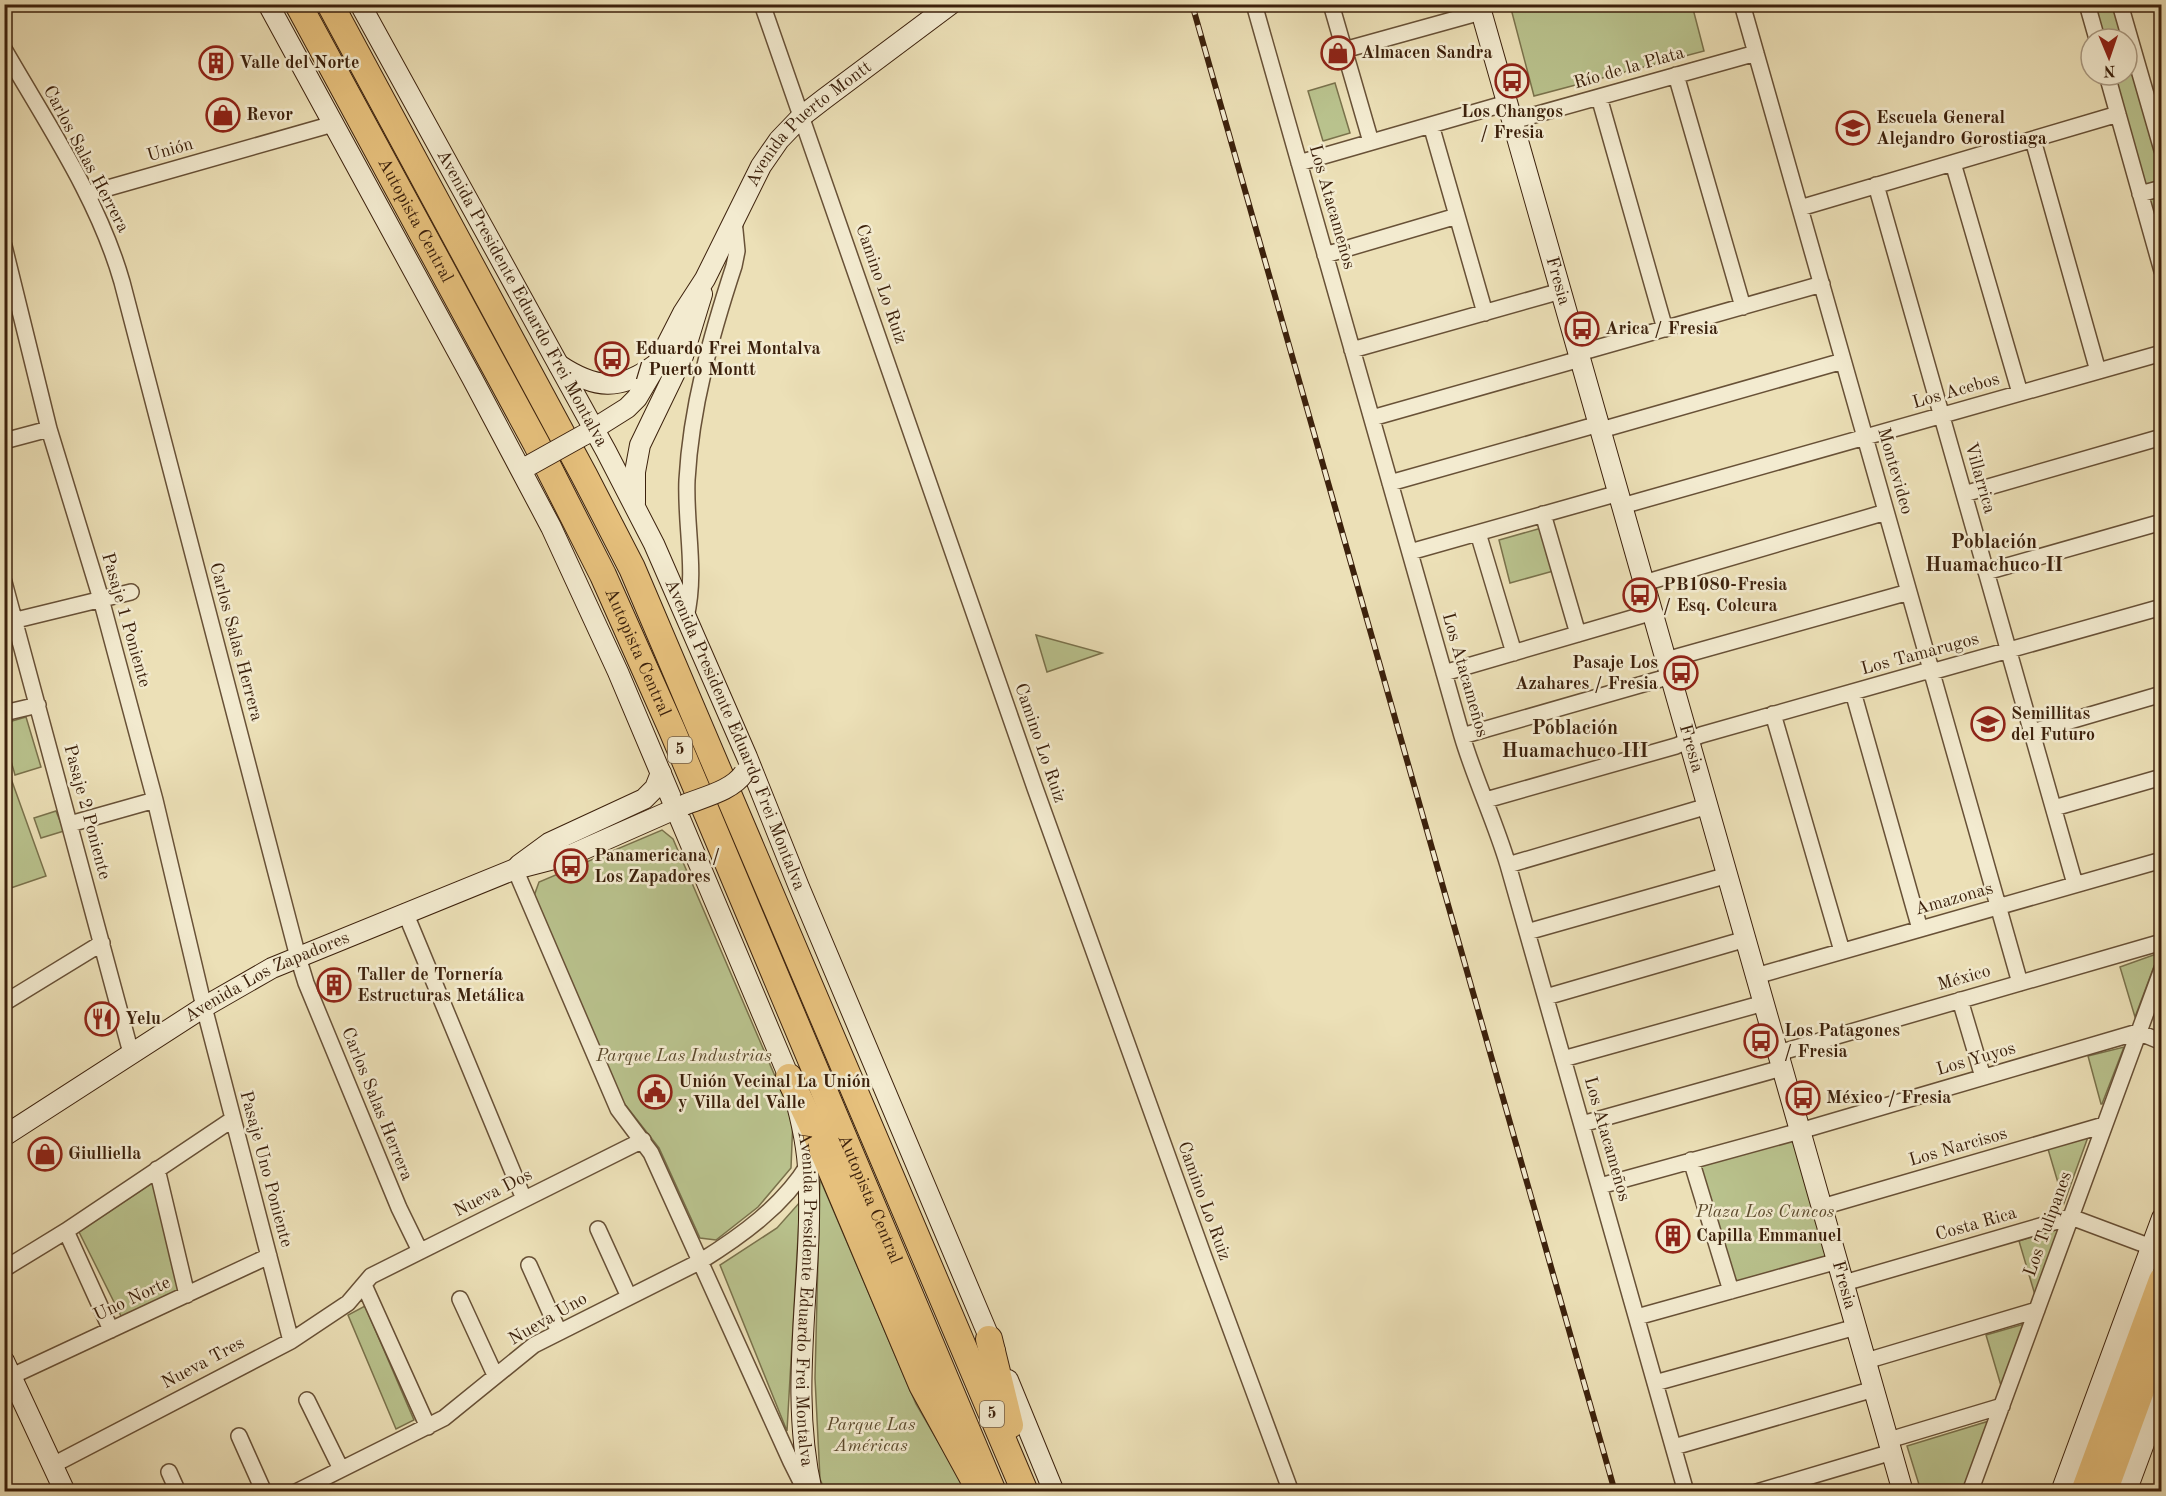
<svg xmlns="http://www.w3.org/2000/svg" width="2166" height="1496" viewBox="0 0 2166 1496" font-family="'Old Standard TT',serif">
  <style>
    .green { fill: #b9c28d; stroke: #7a724c; stroke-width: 1.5 }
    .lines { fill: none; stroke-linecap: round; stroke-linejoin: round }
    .street-casing { stroke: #685137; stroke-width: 18 }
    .secondary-casing { stroke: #3c210c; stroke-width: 22 }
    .highway-casing { stroke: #3c210c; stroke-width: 28 }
    .street { stroke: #f3ebd0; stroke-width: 15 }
    .secondary { stroke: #f3ebd0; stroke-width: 20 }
    .highway { stroke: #e6c07c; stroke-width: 26 }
    .rail-casing { stroke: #3c210c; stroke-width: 6 }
    .rail { stroke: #f3ebd0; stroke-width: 4; stroke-dasharray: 11; stroke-linecap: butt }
    .secondary-bridge-casing { stroke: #3c210c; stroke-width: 22; stroke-linecap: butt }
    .secondary-bridge { stroke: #f3ebd0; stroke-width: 20 }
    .labels { text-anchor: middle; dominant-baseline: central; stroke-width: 5; stroke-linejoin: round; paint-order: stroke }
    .shield { fill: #f3ebd0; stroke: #735e47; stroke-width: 1.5 }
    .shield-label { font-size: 16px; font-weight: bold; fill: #3c210c }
    .poi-label { font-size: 18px; font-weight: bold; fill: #3c210c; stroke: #f3ebd0; text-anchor: start }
    .street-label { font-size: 18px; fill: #3c210c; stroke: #f3ebd0 }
    .park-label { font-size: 18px; font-style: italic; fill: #5b492c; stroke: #f3ebd0 }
    .neighbourhood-label { font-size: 20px; font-weight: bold; fill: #3c210c; stroke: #f3ebd0 }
  </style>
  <rect width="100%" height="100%" fill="#ece0b7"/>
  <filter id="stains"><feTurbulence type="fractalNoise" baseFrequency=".00333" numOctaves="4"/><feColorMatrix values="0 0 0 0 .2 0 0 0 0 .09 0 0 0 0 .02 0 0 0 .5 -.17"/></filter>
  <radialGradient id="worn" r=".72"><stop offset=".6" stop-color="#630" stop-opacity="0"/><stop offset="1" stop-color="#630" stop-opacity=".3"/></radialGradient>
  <!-- green -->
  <path class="green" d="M1510,5h182l12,46 -170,45z
    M2094,5h20l10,34h-20z
    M2127,50l34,122v72l-47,-169h13z
    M1335,83l15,50 -27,8 -15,-50z
    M1545,527l12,43 -47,13 -11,-43z
    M1036,635l66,18 -55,19z
    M26,717l15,50 -26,8 -10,-35v-17z
    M4,759l42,117 -41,14h-1z
    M56,811l8,20 -23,7 -7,-20z
    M662,830l11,9 120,279 -2,50 -33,39 -42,33 -16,-2 -41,-90 -39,-50 -86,-202 5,-14z
    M2159,953l-24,64 -15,-50z
    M2124,1047l-22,57h-1l-13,-48z
    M1798,1135l34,124 -100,28 -38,-124z
    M2088,1137l-24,66 -16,-54z
    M820,1179l96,225 51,87h-142l-5,-12 -5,-101z
    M154,1182l27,109 -59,27 -43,-86z
    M800,1202l-13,229 -67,-166 57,-37z
    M2059,1227l-24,68 -16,-54z
    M365,1306l49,114 -18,9 -48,-114z
    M2024,1324l-22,65 -16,-54z
    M1989,1421l-26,70h-42l-14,-45z"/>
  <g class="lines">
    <defs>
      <path id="street" d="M762,4l273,784 169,469 87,235
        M1254,4l208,732c13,44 33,85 46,129l178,627
        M1331,4l40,138
        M1742,4l278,979
        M2087,4l10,35
        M2120,4l42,146
        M4,49c43,75 94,149 118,233l176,675 8,26 93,225 21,43
        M1344,50l137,-38
        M1676,75l67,232
        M2107,75l55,196
        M1599,97l66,232
        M1513,121l243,-68
        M1431,125l54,188
        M2033,140l65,231
        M1299,163l208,-60
        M1953,163l67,230
        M1876,185l199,699
        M87,194l246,-70
        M2140,194l22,-6
        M1800,208l318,-94
        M4,246l45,183 52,170 54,201 49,207 87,334
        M1325,255l132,-39
        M1352,350l209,-59
        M1579,353l243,-69
        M1372,418l208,-59
        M1601,430l242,-69
        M4,441l45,-12
        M1390,483l209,-59
        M1964,494l198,-57
        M1622,506l540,-153
        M1543,514l35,120
        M1478,533l36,120
        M1410,552l209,-59
        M1986,572l176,-50
        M4,582l127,471
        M1644,583l242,-71
        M686,617c11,-46 -1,-91 1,-137 4,-73 24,-144 47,-214l3,-15 -3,-31
        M4,623l127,-31
        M1666,660l243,-68
        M1444,673l209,-61
        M1853,692l67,237
        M4,713l34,-8
        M1773,714l69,237
        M2032,732l130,-38
        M1462,736l209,-60
        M1486,800l190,-54 25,-11 222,-63h8l231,-65
        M2054,808l108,-31
        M70,824l85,-24
        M1508,865l200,-59
        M515,869l103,240 33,44 140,309 15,30
        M405,912l119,287
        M1527,932l201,-57
        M1756,976l406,-116
        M1546,997l200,-58
        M1960,1000l23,77
        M4,1003l98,-60
        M1778,1053l384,-111
        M1563,1059l201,-56
        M1582,1124l200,-56
        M1691,1160l40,131
        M157,1169l30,126
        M1600,1186l200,-55 338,-99 24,10
        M1822,1207l282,-82
        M598,1229l31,68
        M66,1231l45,99
        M529,1265l30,67
        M4,1269l62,-38 167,-112
        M1844,1283l227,-66 80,30
        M364,1285l64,142
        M460,1299l35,76
        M1637,1317l201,-56
        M1866,1361l171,-51
        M12,1376l257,-120
        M1655,1383l201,-56
        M307,1400l34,69
        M239,1436l25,56
        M1889,1440l113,-34
        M1674,1447l200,-58
        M53,1465l238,-124 57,-38 23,-27 272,-136
        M169,1472l9,20
        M296,1492l148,-74 90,-73 167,-84c40,-25 82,-55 107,-96
        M1757,1492l135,-40
        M1970,1492l192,-523"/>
      <g id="secondary">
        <path id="s1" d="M268,4l204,374 79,149 67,145 171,405c9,29 17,59 19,90 7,108 -21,217 4,325"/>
        <path id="s2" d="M360,4l246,447 48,93 93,213 52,130 196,464"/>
        <path id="s3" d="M1479,4l424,1488"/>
        <path d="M559,365c36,24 61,26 96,0"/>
        <path id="s4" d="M584,435l43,-27 10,-10 20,-34 26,-51 22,-34 56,-113 18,-26 23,-24 22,-17 127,-95"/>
        <path d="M635,503v-31l5,-27 43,-89 19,-62"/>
        <path d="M519,865l30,-22 95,-44 11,-11 6,-15"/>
        <path id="s5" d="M4,1136l200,-129 68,-39 243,-99 58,-15 111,-49"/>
        <path d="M4,1361l61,131"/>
        <path d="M1008,1380l46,112"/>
        <path d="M2061,1492l101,-274"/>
        <path d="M2126,1492l36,-97"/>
      </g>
      <g id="highway">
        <path id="s6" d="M298,4l238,439 67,132 69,155 321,762"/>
        <path d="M330,4l254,471 48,93 393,924"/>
        <path d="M789,1077l26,55 107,253 52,95"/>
        <path d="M989,1339l21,86"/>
        <path d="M2084,1492l78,-212"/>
        <path d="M2104,1492l58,-159"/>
      </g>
    </defs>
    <!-- street casing -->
    <use href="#street" class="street-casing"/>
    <!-- secondary casing -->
    <use href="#secondary" class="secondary-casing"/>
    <!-- highway casing -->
    <use href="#highway" class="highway-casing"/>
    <!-- street -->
    <use href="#street" class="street"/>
    <!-- secondary -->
    <use href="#secondary" class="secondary"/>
    <!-- highway -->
    <use href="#highway" class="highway"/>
    <defs>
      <path id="rail" d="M1192,4l423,1488"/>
    </defs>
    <!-- rail casing -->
    <use href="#rail" class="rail-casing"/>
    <!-- rail -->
    <use href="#rail" class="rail"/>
    <defs>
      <path id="secondary-bridge" d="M530,465l52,-29
        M684,805c19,-8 48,-14 60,-32"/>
    </defs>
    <!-- secondary-bridge casing -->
    <use href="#secondary-bridge" class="secondary-bridge-casing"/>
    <!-- secondary-bridge -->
    <use href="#secondary-bridge" class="secondary-bridge"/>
  </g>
  <!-- icons -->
  <defs>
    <symbol id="shop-ring" viewBox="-11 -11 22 22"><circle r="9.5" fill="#f3ebd0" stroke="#8f2418" stroke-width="1.5"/><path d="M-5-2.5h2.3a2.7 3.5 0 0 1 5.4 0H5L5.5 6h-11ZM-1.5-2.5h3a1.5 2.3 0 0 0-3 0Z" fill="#8f2418"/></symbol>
    <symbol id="building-ring" viewBox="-11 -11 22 22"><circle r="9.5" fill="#f3ebd0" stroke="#8f2418" stroke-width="1.5"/><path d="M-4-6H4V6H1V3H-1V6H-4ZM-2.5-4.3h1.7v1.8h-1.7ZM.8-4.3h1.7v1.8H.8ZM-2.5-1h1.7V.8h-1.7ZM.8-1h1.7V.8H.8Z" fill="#8f2418"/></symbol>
    <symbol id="bus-ring" viewBox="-11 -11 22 22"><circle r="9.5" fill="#f3ebd0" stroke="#8f2418" stroke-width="1.5"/><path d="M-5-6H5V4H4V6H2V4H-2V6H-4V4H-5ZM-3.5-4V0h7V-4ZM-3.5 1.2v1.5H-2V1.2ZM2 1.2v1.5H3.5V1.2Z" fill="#8f2418"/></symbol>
    <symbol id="school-ring" viewBox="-11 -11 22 22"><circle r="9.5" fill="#f3ebd0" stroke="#8f2418" stroke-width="1.5"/><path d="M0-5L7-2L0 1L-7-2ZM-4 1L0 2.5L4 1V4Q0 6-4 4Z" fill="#8f2418"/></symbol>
    <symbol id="restaurant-ring" viewBox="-11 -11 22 22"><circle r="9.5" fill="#f3ebd0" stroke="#8f2418" stroke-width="1.5"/><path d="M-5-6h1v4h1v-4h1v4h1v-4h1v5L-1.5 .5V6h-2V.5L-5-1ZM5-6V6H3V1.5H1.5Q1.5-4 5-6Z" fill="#8f2418"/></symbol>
    <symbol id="civic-ring" viewBox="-11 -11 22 22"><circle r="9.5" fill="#f3ebd0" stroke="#8f2418" stroke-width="1.5"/><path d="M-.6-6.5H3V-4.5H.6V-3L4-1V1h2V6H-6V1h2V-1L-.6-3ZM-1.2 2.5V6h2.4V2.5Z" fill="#8f2418"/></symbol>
  </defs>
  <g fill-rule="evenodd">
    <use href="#shop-ring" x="1319" y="34" width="38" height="38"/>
    <use href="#building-ring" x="197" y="44" width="38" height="38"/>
    <use href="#bus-ring" x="1493" y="62" width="38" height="38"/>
    <use href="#shop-ring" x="204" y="96" width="38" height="38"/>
    <use href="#school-ring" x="1834" y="109" width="38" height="38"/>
    <use href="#bus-ring" x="1563" y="310" width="38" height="38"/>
    <use href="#bus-ring" x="593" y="340" width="38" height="38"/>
    <use href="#bus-ring" x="1621" y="576" width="38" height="38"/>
    <use href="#bus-ring" x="1662" y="654" width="38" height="38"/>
    <use href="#school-ring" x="1969" y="705" width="38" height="38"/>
    <use href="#bus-ring" x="552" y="847" width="38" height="38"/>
    <use href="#building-ring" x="315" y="966" width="38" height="38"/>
    <use href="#restaurant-ring" x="83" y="1000" width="38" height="38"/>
    <use href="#bus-ring" x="1742" y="1022" width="38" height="38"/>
    <use href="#civic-ring" x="636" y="1073" width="38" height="38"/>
    <use href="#bus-ring" x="1784" y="1079" width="38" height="38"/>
    <use href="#shop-ring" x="26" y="1135" width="38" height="38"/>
    <use href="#building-ring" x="1654" y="1217" width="38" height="38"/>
  </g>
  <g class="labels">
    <!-- shield labels -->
    <g class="shield">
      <rect x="668" y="737" width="24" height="26" rx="4.5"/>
      <rect x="980" y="1401" width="24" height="26" rx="4.5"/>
    </g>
    <g class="shield-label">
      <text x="680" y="750">5</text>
      <text x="992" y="1414">5</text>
    </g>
    <!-- poi labels -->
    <g class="poi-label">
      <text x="1361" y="53">Almacen Sandra</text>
      <text x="239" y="63">Valle del Norte</text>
      <text x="1512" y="112" text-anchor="middle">Los Changos<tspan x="1512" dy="21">/ Fresia</tspan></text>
      <text x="246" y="115">Revor</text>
      <text x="1876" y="118">Escuela General<tspan x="1876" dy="21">Alejandro Gorostiaga</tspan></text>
      <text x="1605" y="329">Arica / Fresia</text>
      <text x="635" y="349">Eduardo Frei Montalva<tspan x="635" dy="21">/ Puerto Montt</tspan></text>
      <text x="1663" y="585">PB1080-Fresia<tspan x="1663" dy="21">/ Esq. Colcura</tspan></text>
      <text x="1658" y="663" text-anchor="end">Pasaje Los<tspan x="1658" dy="21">Azahares / Fresia</tspan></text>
      <text x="2011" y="714">Semillitas<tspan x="2011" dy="21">del Futuro</tspan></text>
      <text x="594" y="856">Panamericana /<tspan x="594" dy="21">Los Zapadores</tspan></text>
      <text x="357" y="975">Taller de Tornería<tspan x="357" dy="21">Estructuras Metálica</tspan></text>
      <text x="125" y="1019">Yelu</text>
      <text x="1784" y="1031">Los Patagones<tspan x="1784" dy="21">/ Fresia</tspan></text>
      <text x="678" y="1082">Unión Vecinal La Unión<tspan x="678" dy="21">y Villa del Valle</tspan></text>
      <text x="1826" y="1098">México / Fresia</text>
      <text x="68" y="1154">Giulliella</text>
      <text x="1696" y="1236">Capilla Emmanuel</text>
    </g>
    <!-- street labels -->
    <g class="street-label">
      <text transform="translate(1629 68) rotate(-16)">Río de la Plata</text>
      <text stroke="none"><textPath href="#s4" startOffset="392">Avenida Puerto Montt</textPath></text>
      <text transform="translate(170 150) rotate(-16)">Unión</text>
      <text transform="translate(86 159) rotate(62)">Carlos Salas Herrera</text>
      <text transform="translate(1332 207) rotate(74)">Los Atacameños</text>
      <text stroke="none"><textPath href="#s6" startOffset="246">Autopista Central</textPath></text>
      <text stroke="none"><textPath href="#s3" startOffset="288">Fresia</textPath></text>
      <text transform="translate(881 284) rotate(71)">Camino Lo Ruiz</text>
      <text stroke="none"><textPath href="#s2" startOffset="336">Avenida Presidente Eduardo Frei Montalva</textPath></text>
      <text transform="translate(1956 391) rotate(-16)">Los Acebos</text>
      <text transform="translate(1895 471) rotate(74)">Montevideo</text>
      <text transform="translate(1980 478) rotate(74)">Villarrica</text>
      <text transform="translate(126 620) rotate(74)">Pasaje 1 Poniente</text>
      <text transform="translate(236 642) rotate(75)">Carlos Salas Herrera</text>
      <text stroke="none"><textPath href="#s6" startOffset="732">Autopista Central</textPath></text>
      <text transform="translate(1920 654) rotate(-15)">Los Tamarugos</text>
      <text transform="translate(1465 675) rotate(74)">Los Atacameños</text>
      <text stroke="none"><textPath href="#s2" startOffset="822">Avenida Presidente Eduardo Frei Montalva</textPath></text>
      <text transform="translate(1040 743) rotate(71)">Camino Lo Ruiz</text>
      <text stroke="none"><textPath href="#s3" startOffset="774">Fresia</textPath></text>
      <text transform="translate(87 812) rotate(75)">Pasaje 2 Poniente</text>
      <text transform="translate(1954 899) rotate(-16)">Amazonas</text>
      <text stroke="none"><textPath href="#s5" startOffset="308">Avenida Los Zapadores</textPath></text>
      <text transform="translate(1964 978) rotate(-16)">México</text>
      <text transform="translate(1976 1059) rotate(-16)">Los Yuyos</text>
      <text transform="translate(377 1104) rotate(68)">Carlos Salas Herrera</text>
      <text transform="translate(1607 1139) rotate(74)">Los Atacameños</text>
      <text transform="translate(1958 1147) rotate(-16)">Los Narcisos</text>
      <text transform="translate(266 1169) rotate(75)">Pasaje Uno Poniente</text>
      <text transform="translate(493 1193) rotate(-27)">Nueva Dos</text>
      <text stroke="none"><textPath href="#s6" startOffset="1326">Autopista Central</textPath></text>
      <text transform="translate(1204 1201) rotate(70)">Camino Lo Ruiz</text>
      <text transform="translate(1976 1224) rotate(-16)">Costa Rica</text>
      <text transform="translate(2048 1224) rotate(-70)">Los Tulipanes</text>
      <text stroke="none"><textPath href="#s3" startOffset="1332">Fresia</textPath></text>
      <text transform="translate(132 1299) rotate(-25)">Uno Norte</text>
      <text stroke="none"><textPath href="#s1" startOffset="1418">Avenida Presidente Eduardo Frei Montalva</textPath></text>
      <text transform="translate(548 1319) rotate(-30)">Nueva Uno</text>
      <text transform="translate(203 1363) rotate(-28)">Nueva Tres</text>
    </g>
    <!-- park labels -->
    <g class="park-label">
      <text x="684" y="1056">Parque Las Industrias</text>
      <text x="1765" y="1212">Plaza Los Cuncos</text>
      <text x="871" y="1425">Parque Las<tspan x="871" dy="21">Américas</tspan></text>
    </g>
    <!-- neighbourhood labels -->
    <g class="neighbourhood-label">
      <text x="1994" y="543">Población<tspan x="1994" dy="23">Huamachuco II</tspan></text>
      <text x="1575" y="729">Población<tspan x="1575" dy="23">Huamachuco III</tspan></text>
    </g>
  </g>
  <!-- margin -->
  <rect width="2166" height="1496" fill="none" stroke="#ece0b7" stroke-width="24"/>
  <rect x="6" y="6" width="2154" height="1484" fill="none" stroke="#3c210c" stroke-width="3"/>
  <rect x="12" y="12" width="2142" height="1472" fill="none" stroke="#3c210c" stroke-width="1.5"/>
  <!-- north arrow -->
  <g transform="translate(2109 57) rotate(178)"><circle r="28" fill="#f3ebd0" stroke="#aa9a82" stroke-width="1.5"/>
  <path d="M0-4.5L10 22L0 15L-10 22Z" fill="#8f2418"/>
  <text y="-9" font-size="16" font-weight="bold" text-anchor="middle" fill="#3c210c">N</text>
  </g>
  <rect width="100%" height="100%" filter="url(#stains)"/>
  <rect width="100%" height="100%" fill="url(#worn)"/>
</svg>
